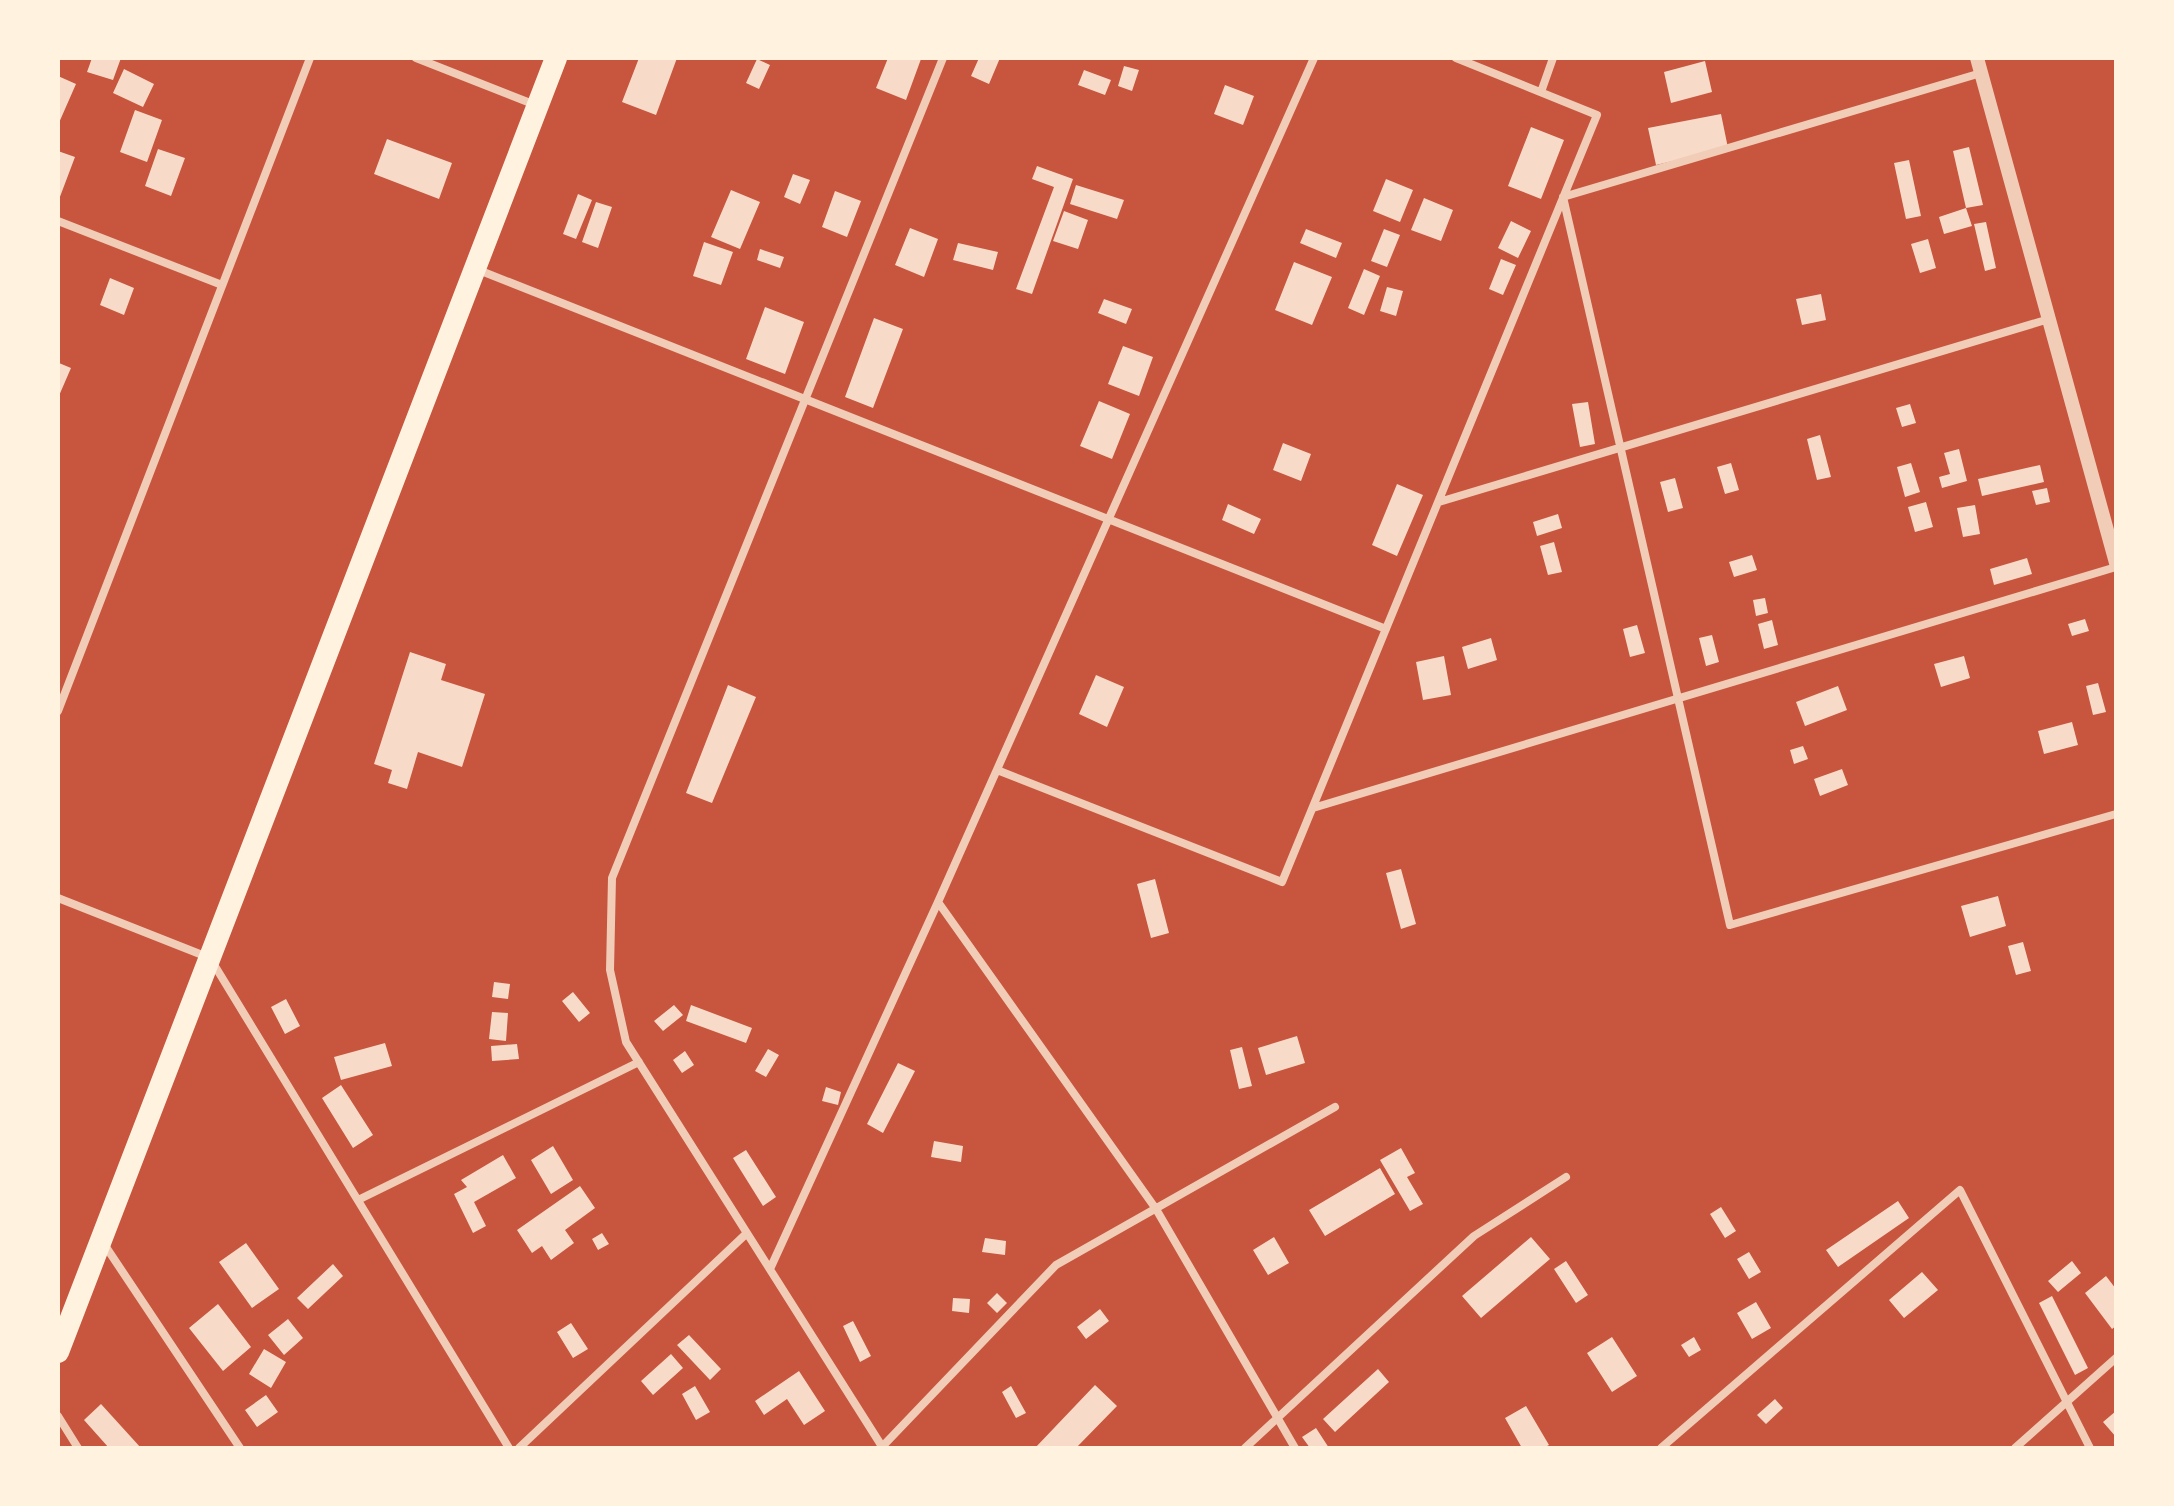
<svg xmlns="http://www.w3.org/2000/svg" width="2174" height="1506" viewBox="0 0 2174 1506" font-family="Montserrat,sans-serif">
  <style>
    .building { fill: #f7dbc8 }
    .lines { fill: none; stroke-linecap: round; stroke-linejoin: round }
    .minor { stroke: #f1ccb7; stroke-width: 8 }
    .tertiary { stroke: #f1ccb7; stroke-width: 14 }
    .trunk { stroke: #fff3e0; stroke-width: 22 }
  </style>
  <rect width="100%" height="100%" fill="#c8553d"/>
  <!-- building -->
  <path class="building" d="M92,58h29l-8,22 -26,-8z
    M639,58h38l-21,57 -34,-13z
    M888,58l33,1 -15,41 -30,-12z
    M979,58h21l-11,26 -18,-8z
    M757,59l13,6 -11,24 -13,-6z
    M1705,61l7,31 -41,11 -7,-31z
    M1124,66l15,4 -7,21 -14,-5z
    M124,69l30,15 -11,23 -30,-14z
    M1084,70l27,10 -6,15 -27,-10z
    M58,76l18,8 -18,41z
    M1225,85l29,11 -11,29 -29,-11z
    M135,110l27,10 -15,42 -27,-10z
    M1721,114l7,34 -72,17 -8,-37z
    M1531,127l33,13 -23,59 -33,-13z
    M387,139l65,24 -13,36 -65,-25z
    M1969,147l14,58 -17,3 6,18 -28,8 -5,-17 27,-9 -13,-57z
    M158,149l27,9 -14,38 -26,-10z
    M58,151l17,6 -17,45z
    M1909,160l12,56 -15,3 -12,-56z
    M1037,166l36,13 -41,115 -16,-5 38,-102 -22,-8z
    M793,174l17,6 -10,24 -16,-7z
    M1386,179l27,11 -13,32 -27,-11z
    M1076,185l48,15 -7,19 -47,-15z
    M731,190l29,12 -20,47 -29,-12z
    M835,191l26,10 -14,36 -25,-10z
    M578,194l14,6 -16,39 -13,-5z
    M1424,198l29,12 -12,31 -30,-11z
    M596,202l16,5 -14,41 -16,-6z
    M1064,211l24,9 -10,29 -25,-8z
    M1511,221l20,10 -13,27 -20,-10z
    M1986,222l10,46 -11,3 -11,-47z
    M910,228l28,11 -14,38 -29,-12z
    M1306,229l36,14 -6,15 -36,-15z
    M1384,229l16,6 -13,32 -16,-6z
    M1928,239l8,29 -16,5 -9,-29z
    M704,242l29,10 -12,33 -28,-9z
    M958,243l40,9 -5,18 -40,-10z
    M760,249l24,8 -4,11 -23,-8z
    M1501,259l15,6 -13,30 -14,-6z
    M1294,262l38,15 -20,48 -37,-15z
    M1364,269l16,7 -16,39 -16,-7z
    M110,278l24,10 -10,27 -24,-10z
    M1387,287l16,4 -7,25 -16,-5z
    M1821,294l5,26 -24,5 -6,-26z
    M1104,299l28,10 -6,15 -28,-11z
    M765,307l39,15 -19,52 -39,-15z
    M874,318l29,11 -30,79 -28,-11z
    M1123,346l30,11 -14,39 -31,-12z
    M59,363l12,5 -13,30v-33z
    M1099,401l31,13 -18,45 -32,-13z
    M1588,402l7,42 -15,3 -8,-43z
    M1910,404l6,19 -14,4 -6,-19z
    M1820,435l11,42 -14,3 -10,-41z
    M1283,443l28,11 -10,27 -28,-11z
    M1959,449l8,32 -25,7 -3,-11 11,-3 -6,-21z
    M1731,463l8,27 -14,4 -8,-27z
    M1911,463l9,29 -15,5 -8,-30z
    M2040,465l4,17 -62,14 -4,-17z
    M1675,478l8,30 -15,4 -8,-30z
    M1397,484l26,11 -26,61 -25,-11z
    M2047,488l3,14 -14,3 -4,-14z
    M1926,502l7,25 -18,5 -7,-25z
    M1228,504l33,15 -7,15 -32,-14z
    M1975,505l5,29 -17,3 -6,-29z
    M1558,514l4,14 -25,8 -4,-14z
    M1554,542l8,30 -14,3 -8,-29z
    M1752,555l5,15 -23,7 -5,-15z
    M2027,558l5,16 -38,11 -4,-16z
    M1765,598l3,15 -12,3 -3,-16z
    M2085,619l4,12 -17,5 -4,-12z
    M1772,620l6,25 -14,4 -6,-25z
    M1637,625l8,28 -15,4 -7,-28z
    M1712,635l7,27 -13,4 -7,-28z
    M1491,638l6,22 -29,9 -6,-22z
    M410,652l36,12 -5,16 44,14 -23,73 -44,-15 -11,37 -19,-6 4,-13 -18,-6z
    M1444,656l7,39 -28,5 -7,-38z
    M1964,656l6,22 -29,9 -7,-23z
    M1096,675l28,12 -17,40 -28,-13z
    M2098,683l8,29 -13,3 -7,-29z
    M728,685l28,12 -44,106 -26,-10z
    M1838,686l9,24 -42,16 -9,-24z
    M2072,722l6,23 -34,9 -6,-23z
    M1803,746l5,13 -14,5 -4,-14z
    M1842,769l6,16 -28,11 -6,-17z
    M1401,869l15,55 -15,5 -15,-56z
    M1155,879l14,54 -18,5 -14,-54z
    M1998,896l8,30 -36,11 -9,-31z
    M2023,942l8,29 -15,4 -8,-29z
    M494,982l16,2 -2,15 -16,-2z
    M573,992l17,21 -11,9 -17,-21z
    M286,999l14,27 -15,8 -14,-27z
    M674,1005l9,10 -20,16 -9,-10z
    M691,1005l61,23 -6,15 -60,-22z
    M492,1012l16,1 -2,28 -17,-2z
    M1297,1036l8,27 -39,12 -8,-27z
    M385,1043l7,23 -51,14 -7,-23z
    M517,1044l2,15 -27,2 -1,-15z
    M1242,1047l10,39 -13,3 -9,-39z
    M768,1049l11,6 -13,22 -11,-6z
    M685,1051l9,14 -12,8 -9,-13z
    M898,1063l17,8 -32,62 -16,-9z
    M341,1085l32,50 -20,13 -31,-50z
    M826,1087l15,5 -3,13 -16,-4z
    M934,1141l29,5 -2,16 -30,-5z
    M553,1146l20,34 -22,14 -20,-34z
    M1401,1148l14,25 -8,4 16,27 -13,7 -30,-51z
    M746,1150l30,47 -13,9 -30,-48z
    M503,1155l13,23 -42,24 12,24 -13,7 -19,-39 13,-7 -6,-7z
    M1380,1168l15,26 -70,42 -16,-26z
    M580,1186l15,22 -30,22 9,13 -23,17 -9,-14 -10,7 -15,-23z
    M1898,1201l11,17 -71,49 -12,-17z
    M1721,1207l15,24 -11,7 -15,-24z
    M602,1233l7,11 -11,6 -6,-11z
    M1274,1237l15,26 -21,12 -15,-25z
    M1531,1237l19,22 -69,59 -19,-22z
    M985,1238l21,3 -1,14 -23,-3z
    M246,1243l33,46 -27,19 -33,-46z
    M1749,1252l12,20 -12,7 -12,-20z
    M1566,1261l22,34 -12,8 -22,-34z
    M2072,1261l9,12 -23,19 -10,-11z
    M333,1264l10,12 -35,33 -11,-11z
    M1922,1272l16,18 -34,28 -15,-18z
    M2106,1276l10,13v37l-4,3 -27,-36z
    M997,1293l10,10 -10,10 -10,-10z
    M2052,1296l36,72 -13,7 -36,-72z
    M953,1298l17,1 -1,14 -17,-2z
    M1756,1302l15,26 -19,11 -15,-26z
    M218,1304l33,43 -28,24 -34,-43z
    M1100,1309l9,12 -23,18 -9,-12z
    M288,1319l15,19 -19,17 -16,-20z
    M853,1321l18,35 -11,6 -17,-36z
    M571,1323l17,26 -15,9 -16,-26z
    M689,1335l32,34 -11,11 -33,-35z
    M1612,1337l25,39 -25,16 -25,-39z
    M1694,1337l7,13 -12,7 -8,-12z
    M264,1349l22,13 -15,26 -22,-14z
    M671,1354l12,14 -30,27 -12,-14z
    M1378,1369l11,13 -54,50 -12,-13z
    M799,1371l26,40 -21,14 -17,-26 -23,16 -9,-14z
    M1095,1385l22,21 -41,42h-41z
    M695,1386l15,26 -14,8 -14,-26z
    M1011,1386l15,27 -10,5 -14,-26z
    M266,1395l12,17 -21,15 -12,-17z
    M1775,1399l8,9 -17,16 -9,-9z
    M101,1404l40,44h-32l-25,-28z
    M1526,1406l23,39 -6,3h-21l-17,-30z
    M2116,1411v26l-13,-15z
    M1316,1428l13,20h-19l-8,-11z"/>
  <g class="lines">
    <!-- minor -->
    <path class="minor" d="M416,58l122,48
      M1981,73l-418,124 167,728 386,-111
      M1541,92l12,-34
      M58,221l164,64
      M476,269l910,360
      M1439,502l610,-183
      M58,711l252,-653
      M997,770l285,112 315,-767 -141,-57
      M1313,808l803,-241
      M58,898l152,60 299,490
      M938,902l218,307 139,239
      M358,1200l281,-138
      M104,1244l136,204
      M770,1269l168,-367 376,-844
      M58,1416l20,32
      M519,1448l228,-215
      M881,1448l175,-183 279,-158
      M883,1448l-257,-406 -16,-72 2,-92 331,-820
      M1245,1448l229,-212 92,-59
      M1661,1448l299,-258 130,258
      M2015,1448l101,-90"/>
    <!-- tertiary -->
    <path class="tertiary" d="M1977,58l139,505"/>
    <!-- trunk -->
    <path class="trunk" d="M58,1352l498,-1294"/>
  </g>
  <!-- border -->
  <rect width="2174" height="1506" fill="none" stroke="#fff3e0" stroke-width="120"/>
</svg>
